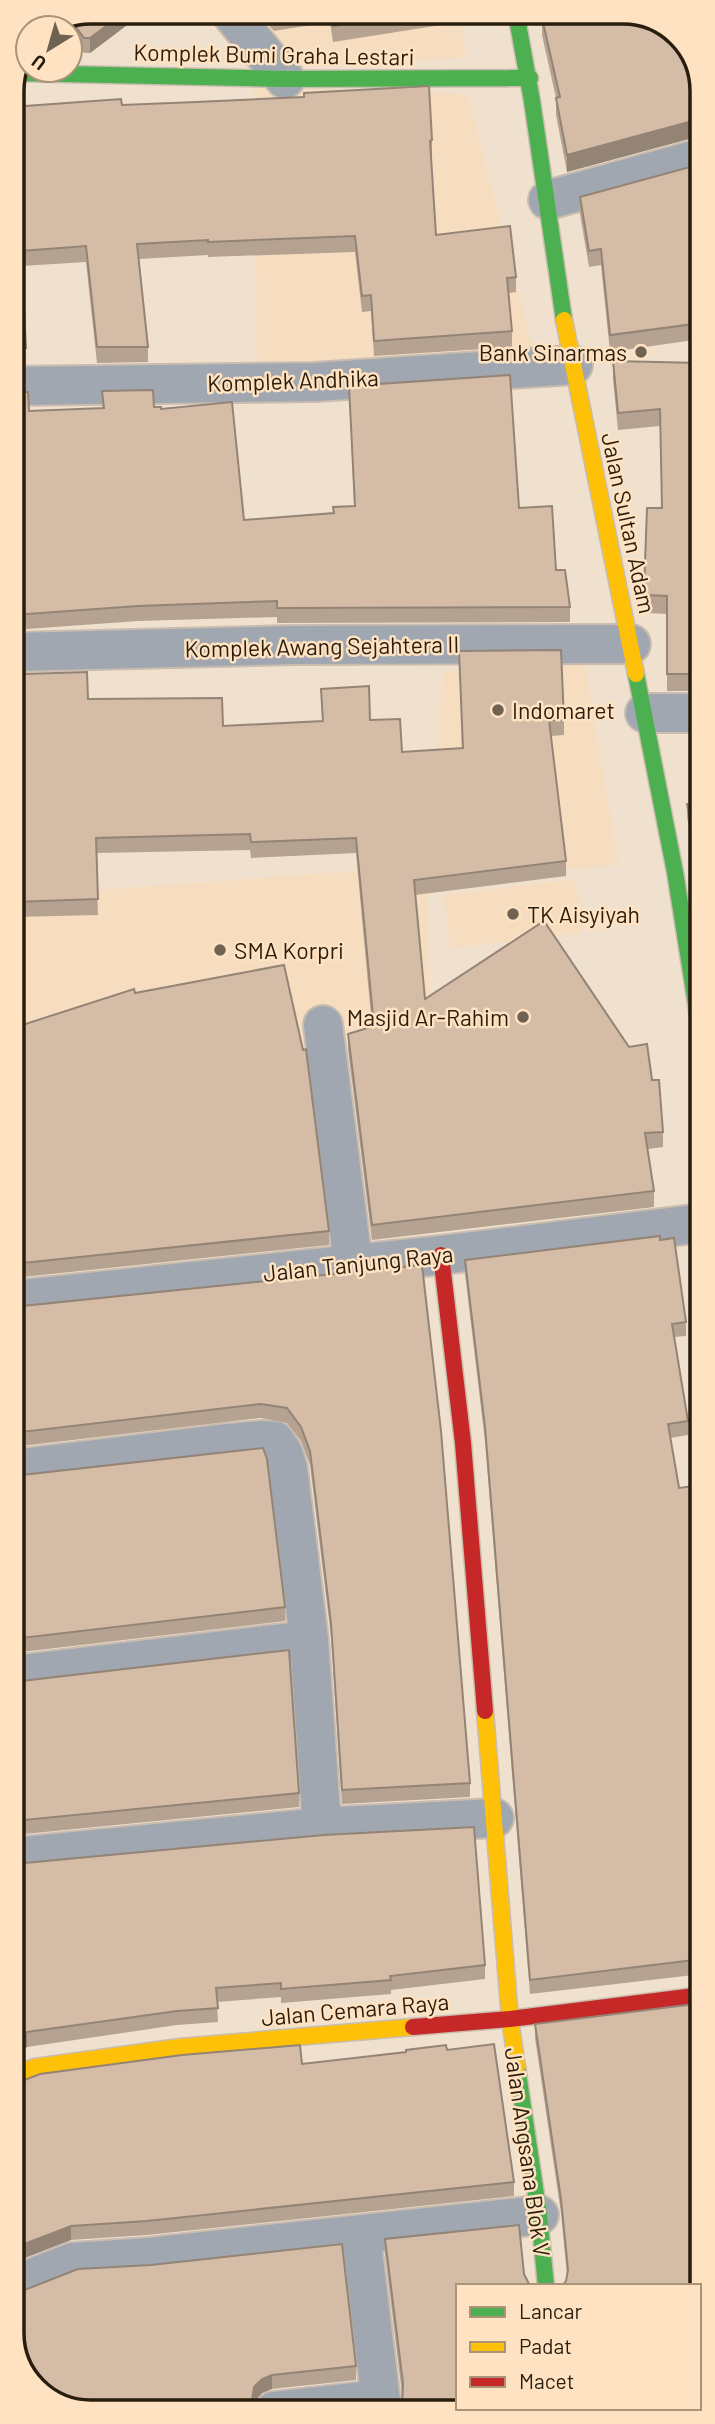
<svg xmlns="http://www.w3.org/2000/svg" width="715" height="2424" viewBox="0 0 715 2424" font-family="Barlow,sans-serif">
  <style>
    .built { fill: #f6ddc0 }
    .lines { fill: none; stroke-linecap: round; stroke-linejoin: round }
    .street-casing { stroke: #cabdaf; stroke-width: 42 }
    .fast-casing { stroke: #cabdaf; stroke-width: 19 }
    .slow-casing { stroke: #cabdaf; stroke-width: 19 }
    .jam-casing { stroke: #cabdaf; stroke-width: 19 }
    .street { stroke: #a0a7b0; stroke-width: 38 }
    .fast { stroke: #4caf50; stroke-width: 16 }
    .slow { stroke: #ffc107; stroke-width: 16 }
    .jam { stroke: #c62828; stroke-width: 16 }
    .wall { fill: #b6a290 }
    .shaded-wall { fill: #948475 }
    .building { fill: #d4bca7; stroke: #948475; stroke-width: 2 }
    .poi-dot { fill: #6f6251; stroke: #fee2c1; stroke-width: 2.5 }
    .labels { text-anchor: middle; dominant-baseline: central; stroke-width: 5; stroke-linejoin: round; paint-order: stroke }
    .street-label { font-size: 23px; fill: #291d0d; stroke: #fee2c1 }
    .poi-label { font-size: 23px; fill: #291d0d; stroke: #fee2c1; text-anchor: start }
    .rim { fill: none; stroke: #291d0d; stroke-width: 3.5 }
  </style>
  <rect width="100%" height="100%" fill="#f0e1cf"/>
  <!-- built -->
  <path class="built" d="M230,12l229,1 8,45 -172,6z
    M254,87l214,7 67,263 -278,12z
    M584,660l35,205 -191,16 -1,65 4,55 -53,32 -41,8 -32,2 -292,81v-228l408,-30 7,15 15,-209z
    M576,879l6,54 -132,15 -6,-54z"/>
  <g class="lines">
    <defs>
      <path id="street" d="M230,12l55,67
        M548,200l153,-42
        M13,386l302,-4 258,-17
        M13,652l279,-7 339,-1
        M645,713h57
        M323,1025l30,238
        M13,1300l428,-45 261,-32
        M13,1469l206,-25 44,-4 12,1 8,12 5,15 21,172 13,187
        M13,1675l296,-35
        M14,1857l308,-30 172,-9
        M361,2234l21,177
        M14,2285l59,-23 76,-5 390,-42
        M558,2408l1,2
        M274,2411l107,-12"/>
      <path id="fast" d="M516,13l16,88 32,219
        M18,73l267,6 245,-1
        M636,674l39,198 27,169
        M517,2067l22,148 7,71"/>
      <path id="slow" d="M564,320l72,354
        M485,1711l25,308 7,48
        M14,2075l21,-8 145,-20 233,-20"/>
      <path id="jam" d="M441,1255l22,188 22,268
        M413,2027l97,-8 193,-24"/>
    </defs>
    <!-- street casing -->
    <use href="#street" class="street-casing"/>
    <!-- fast casing -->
    <use href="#fast" class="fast-casing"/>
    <!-- slow casing -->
    <use href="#slow" class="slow-casing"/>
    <!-- jam casing -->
    <use href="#jam" class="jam-casing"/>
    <!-- street -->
    <use href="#street" class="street"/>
    <!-- fast -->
    <use href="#fast" class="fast"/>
    <!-- slow -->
    <use href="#slow" class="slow"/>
    <!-- jam -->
    <use href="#jam" class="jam"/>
  </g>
  <!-- wall -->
  <path class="wall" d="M91,12h48v4l-49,37h-6l-14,-19v-6h-4l-3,-4z
    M262,12l179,1v12l-108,17 -3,-20 -56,9 -11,-13z
    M540,13h94l67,62v62h-5l-129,35 -11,-57v-17l-14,-63v-11z
    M122,105l310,35v16h-1l5,79 80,42v15l-7,1 3,38v16l-138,9 -3,-45 -9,1 -7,-60 -147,5v-2l-69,4 9,88v15l-51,1 -11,-101 -65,4 5,98h-13l-1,-257z
    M701,164v175l-91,13 -9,-87 -12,2 -9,-53v-17z
    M613,361l88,2 1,328h-35v-77l-21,-1 -2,-7v-17l18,-81 -2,-82 -42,4 -5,-51z
    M349,386l170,122 37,62 14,37v15l-293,1v-6l-139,4 -125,9v-238l16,19 73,-3v-17l59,18 83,111 89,-7 21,-7z
    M459,651l105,69v15l-13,1 15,125v15l-151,19 10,104 227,81 11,52v15l-15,2 6,42v16l-282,33 -24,-190v-16l24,-7 -16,-174 -105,5 -1,-8 -154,3 2,62 -85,2v-260l12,17 63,25 135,27 99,-5 -1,-32 49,31 32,32 60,-4z
    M687,804h15v78h-3l-12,-65z
    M135,993l194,238v14l-316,33v-250z
    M660,1240l26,82v14l-12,1 14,84v14l-18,3 9,50 23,-3v97l-10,1 9,64h1v327l-172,20 -45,-553 -20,-167v-14z
    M422,1265l48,518v14l-128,7 -11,-167 -21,-172 -9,-24 -14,-18 -26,-5 -248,29v-140z
    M13,1476l272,131v14l-272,32z
    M13,1682l286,111v14l-285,28z
    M14,1864l471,101v14l-94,11v4l-110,9v-6l-64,5 1,20 -41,3 -150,22 -13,5z
    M703,2003l-137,278 1,-6 -6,-62 -26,-175v-14z
    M447,2050l67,132v14l-367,39 -76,5 -57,22v-180l288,-18z
    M385,2239l139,35 -122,132v-12l-17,-140z
    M356,2366v14l-84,9 -10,4 -8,9 2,7 -217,-17z"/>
  <!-- shaded-wall -->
  <path class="shaded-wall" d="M125,12h14v4l-49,37v-15z
    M696,120v17l-129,35v-17z
    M27,2032v15l-13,5v-14z
    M71,2226v14l-57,22v-14z
    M272,2375v14l-10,4 -8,9 -1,9 -1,-11 2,-13 8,-8z"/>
  <!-- building -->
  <path class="building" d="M91,12h34l-35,26h-6l-13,-18z
    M331,13h82l-80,13z
    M544,13h90l42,19 25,43v45h-5l-129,35 -11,-57 4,-1 -18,-79h3z
    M429,86l3,54 -2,1 6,94 74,-9 6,51 -9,1 5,53 -138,10 -3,-46 -9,1 -7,-60 -147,6v-2l-71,4 11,103h-51l-11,-101 -65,5 5,97 -13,1 -1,-242 109,-8 1,6 74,-3 108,-5v-4z
    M701,164v159l-91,12 -9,-86 -12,2 -9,-54z
    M613,361l88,2 1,311h-35v-78l-21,-1 -2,-6 3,-81h15l-2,-99 -42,4z
    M510,375l9,133 33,-2 4,64h9l5,37 -293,1v-7l-139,5 -125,9v-223h15l1,19 75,-3 -2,-17 51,-1 1,17h7v2l71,-7 12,118 90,-7 -1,-6 22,-1 -6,-120z
    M561,650l3,70h-15l17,141 -152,19 11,119 119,-78 85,126 18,-3 5,36h7l4,52 -18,1 9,58 -282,34 -24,-191 26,-8 -18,-188 -105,4 -1,-8 -154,4 2,61 -85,3v-245l11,1 1,16 62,-2 1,27 134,-1 1,28 100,-5 -2,-32 48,-3 1,34 30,-1 2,33 61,-4 -4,-97z
    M687,804h15v65h-3z
    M284,965l19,85 3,-1 23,182 -316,33v-236l121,-39 1,4z
    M660,1236v4l14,-2 12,84 -14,2 16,97 -20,3 11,64 23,-3v83l-12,1 11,78h1v312l-172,21 -45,-553 -20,-167z
    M422,1265l19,166 29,352 -128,7 -11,-167 -21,-172 -9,-24 -14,-19 -26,-4 -248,29v-126z
    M263,1448l4,11 18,148 -272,32v-163z
    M289,1650l10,143 -285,28 -1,-139z
    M474,1827l11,138 -95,11 1,4 -110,9v-6l-65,5 2,20 -41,3 -150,21 -13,6v-174l310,-29z
    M703,2003v330l-4,10v-57h-137l4,-5 2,-11 -7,-71 -26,-175z
    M494,2044l20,138 -367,39 -76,5 -57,22v-166l8,-1 18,-7 142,-19 118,-10 2,19 104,-12v-2l40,-5 1,5z
    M519,2225l5,49 6,12h-72v122h84l2,2 -146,1 4,-5 1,-23 -18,-144z
    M342,2244l14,122 -84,9 -10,4 -8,8 -2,13 4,9 2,2 -172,1 -47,-20 -25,-43v-57l8,-1 56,-22 73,-4z
    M577,2408h66l-3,2h-66z
    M364,2409l2,2h-21z"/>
  <!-- markers -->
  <g class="poi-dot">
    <circle cx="641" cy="352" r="7"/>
    <circle cx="498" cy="710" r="7"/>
    <circle cx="513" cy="914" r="7"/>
    <circle cx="220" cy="950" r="7"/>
    <circle cx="523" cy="1017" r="7"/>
  </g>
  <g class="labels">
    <!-- street labels -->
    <g class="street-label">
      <text transform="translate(274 54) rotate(1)">Komplek Bumi Graha Lestari</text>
      <text transform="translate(293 380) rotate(-2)">Komplek Andhika</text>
      <text transform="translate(629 523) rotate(78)">Jalan Sultan Adam</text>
      <text transform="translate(322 646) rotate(-1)">Komplek Awang Sejahtera II</text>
      <text transform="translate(358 1263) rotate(-6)">Jalan Tanjung Raya</text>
      <text transform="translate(355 2009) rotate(-5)">Jalan Cemara Raya</text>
      <text transform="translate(528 2152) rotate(82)">Jalan Angsana Blok V</text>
    </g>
    <!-- poi labels -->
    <g class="poi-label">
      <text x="627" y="352" text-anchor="end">Bank Sinarmas</text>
      <text x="512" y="710">Indomaret</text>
      <text x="527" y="914">TK Aisyiyah</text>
      <text x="234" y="950">SMA Korpri</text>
      <text x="509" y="1017" text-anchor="end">Masjid Ar-Rahim</text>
    </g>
  </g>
  <!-- crop -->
  <path d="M0 0H715V2424H0ZM91 24H623A67 67 0 0 1 690 91V2333A67 67 0 0 1 623 2400H91A67 67 0 0 1 24 2333V91A67 67 0 0 1 91 24Z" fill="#fee2c1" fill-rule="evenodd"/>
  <path class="rim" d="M91 24H623A67 67 0 0 1 690 91V2333A67 67 0 0 1 623 2400H91A67 67 0 0 1 24 2333V91A67 67 0 0 1 91 24Z"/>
  <!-- legend -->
  <rect x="456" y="2284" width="245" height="126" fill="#fee2c1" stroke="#a99379" stroke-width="2"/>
  <rect x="470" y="2307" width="35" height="10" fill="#4caf50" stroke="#a99379" stroke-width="2"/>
  <text x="519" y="2319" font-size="21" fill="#291d0d">Lancar</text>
  <rect x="470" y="2342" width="35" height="10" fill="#ffc107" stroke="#a99379" stroke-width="2"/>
  <text x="519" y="2354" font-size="21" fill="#291d0d">Padat</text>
  <rect x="470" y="2377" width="35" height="10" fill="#c62828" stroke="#a99379" stroke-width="2"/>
  <text x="519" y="2389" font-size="21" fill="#291d0d">Macet</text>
  <!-- north arrow -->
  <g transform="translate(49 49) rotate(217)"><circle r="33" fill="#fee2c1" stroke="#a99379" stroke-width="2"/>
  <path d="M0-5L12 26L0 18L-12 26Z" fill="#6f6251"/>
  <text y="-10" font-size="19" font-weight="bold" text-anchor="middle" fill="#291d0d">U</text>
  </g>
</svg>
